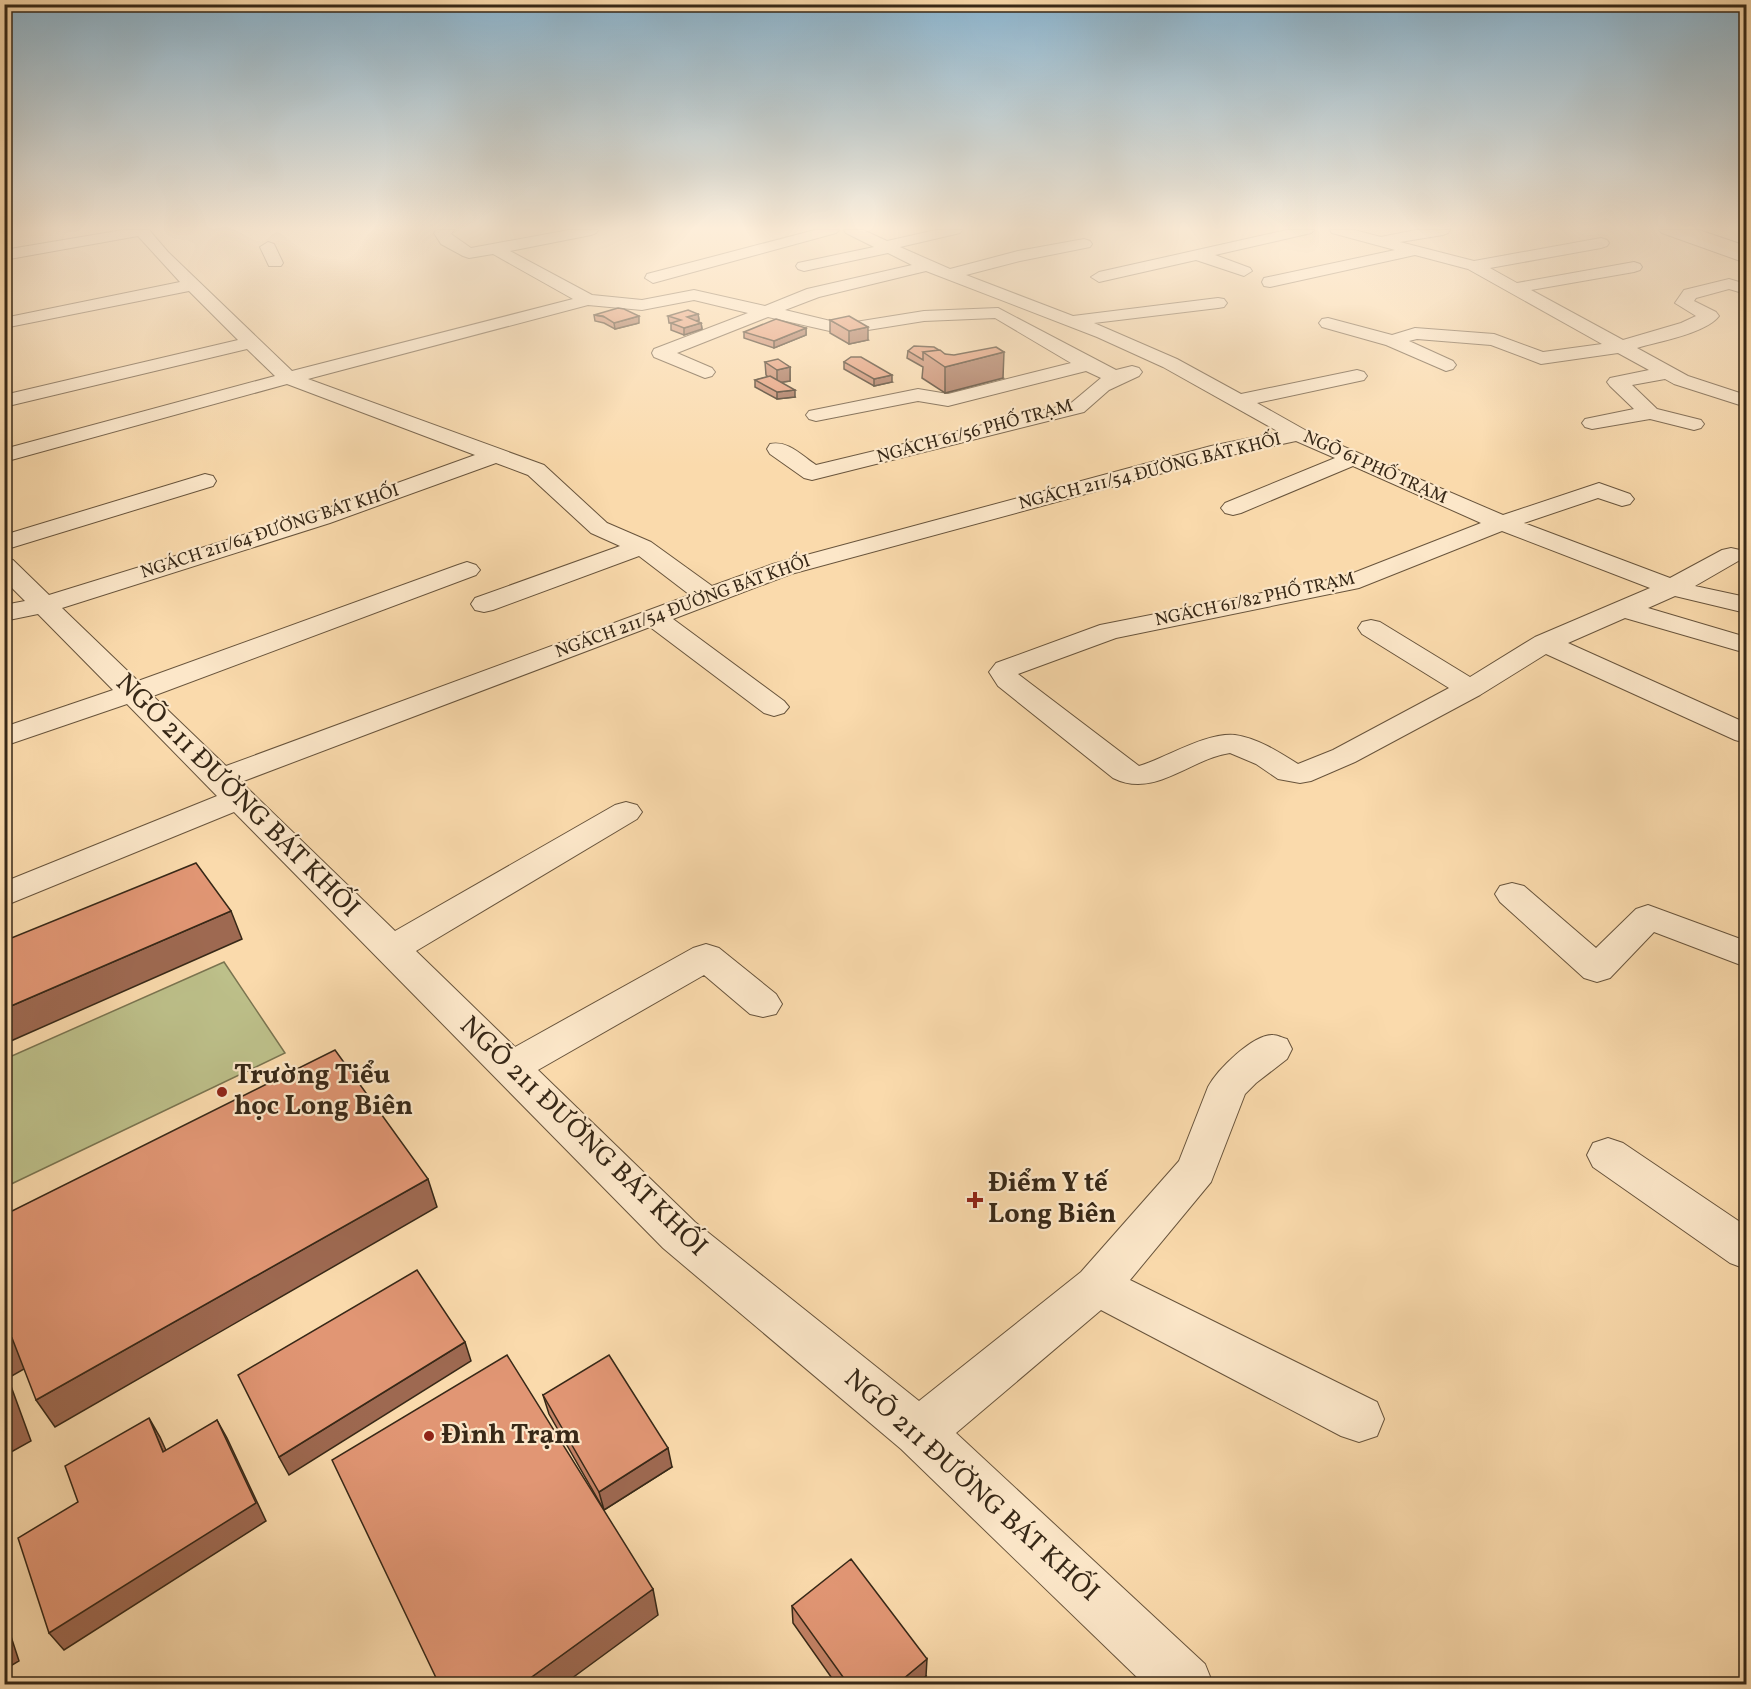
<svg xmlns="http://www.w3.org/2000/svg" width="1751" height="1689" viewBox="0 0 1751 1689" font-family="Vollkorn,serif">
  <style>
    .green { fill: #bdc08a; stroke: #7a7450; stroke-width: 1.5 }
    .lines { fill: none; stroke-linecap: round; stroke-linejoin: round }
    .minor-casing { stroke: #68543c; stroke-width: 2 }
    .highway-casing { stroke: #372817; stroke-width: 2 }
    .minor { fill: #fce7c9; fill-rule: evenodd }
    .highway { fill: #fadaac; fill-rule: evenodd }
    .wall { fill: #c28164; stroke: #372817; stroke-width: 1.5 }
    .shaded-wall { fill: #9e6951; stroke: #372817; stroke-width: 1.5 }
    .building { fill: #e19674; stroke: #372817; stroke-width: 1.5 }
    .poi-dot { fill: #8f2418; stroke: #fce7c9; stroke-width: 2 }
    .labels { text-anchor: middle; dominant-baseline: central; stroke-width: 4.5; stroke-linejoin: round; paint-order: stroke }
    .far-street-label { font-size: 18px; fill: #372817; stroke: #fce7c9 }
    .near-street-label { font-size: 27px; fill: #372817; stroke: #fce7c9 }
    .near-poi-label { font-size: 27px; font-weight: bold; fill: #372817; stroke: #fce7c9; text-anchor: start }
  </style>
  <rect width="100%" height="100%" fill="#fadaac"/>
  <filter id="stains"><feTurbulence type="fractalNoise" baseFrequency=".00333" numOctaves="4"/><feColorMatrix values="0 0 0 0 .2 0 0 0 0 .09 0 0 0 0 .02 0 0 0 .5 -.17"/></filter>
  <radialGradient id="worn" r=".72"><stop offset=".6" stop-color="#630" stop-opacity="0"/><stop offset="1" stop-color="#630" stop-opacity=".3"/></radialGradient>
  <!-- green -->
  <path class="green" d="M224,962l61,91 -280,134v-128z"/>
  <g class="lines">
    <defs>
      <path id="minor" d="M123,230h26l19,22 124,119 281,-72 -80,-45 -24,4 -6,-2 -22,-12 -7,-11 3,-3h17l-3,4 20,14 98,-18h29l-2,3 -5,2 -81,16 82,44 50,5 52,-10 71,16 42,-17 105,-24 -24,-12 -84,18 -6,-2 -2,-3 2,-3 76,-16 -28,-14 -2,-3h19l24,11 49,-11h26l-2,3 -60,14 50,22 68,-18 66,-12 6,2 2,3 -2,3 -70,14 -54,14 107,41 145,-18 6,1 3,4 -3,4 -6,1 -124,15 83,36 64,35 116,-24 7,2 3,4 -3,4 -107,23 48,27 198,85 96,-32 31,11 4,5 -4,5 -8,2 -24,-8 -74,25 146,55 52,-28 9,-2 9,2 3,5 -3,5 -45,26 51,11v16l-71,-17 -27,12 98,29v16l-121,-35 -57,25 178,80v20l-11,-3 -189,-86 -66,41 -125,67 -44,19 -11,2 -22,-4 -22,-15 -26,-11c-41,6 -75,46 -117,25l-115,-92 -9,-14 7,-9 104,-38 243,-48 138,-54 -128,-57 -112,47 -8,2 -8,-2 -4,-5 4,-5 110,-45 -39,-17 -74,16 -431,117 -118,45 111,82 5,6 -5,6 -10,3 -10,-3 -114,-86 -409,155 154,149 220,-126 11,-3 11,3 5,7 -5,7 -221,132 99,96 178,-99 13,-4 13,4 57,46 6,10 -6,10 -13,3 -13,-3 -46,-39 -166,95 157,152 224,179 162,-129 98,-111 29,-74c9,-17 45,-53 65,-52 4,0 10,3 14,4l5,10 -5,10 -31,24 -11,11 -34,88 -81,98 247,122 7,17 -7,17 -18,6 -18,-6 -240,-126 -145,123 249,231 8,20h-69l-243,-235 -238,-201 -429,-436 -230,94v-24l213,-86 -90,-92 -123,42v-19l109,-37 -75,-76 -34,7v-16l21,-4 -21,-21v-22l9,2 36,35 265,-82 161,-58 -188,-71 -283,78v-13l271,-73 -28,-27 -243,58v-12l234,-55 -49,-49 -185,37v-10l176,-36 -42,-46 -134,24v-10zM926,271l171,66 66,30 116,65 -68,14 -438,118 -61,22 -61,-44 -44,-19 -63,-58 -236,-86 280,-74 54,5 52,-10 54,13 -94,36 -2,4 2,4 51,21 7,-2 3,-4 -3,-4 -35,-15 91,-36 75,17 81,-13 71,-3 76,45 -123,31 -30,-5 -109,22 -3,4 3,4 7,2 102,-20 30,5 138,-35 15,7 -31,26 -254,61c-14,-9 -28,-25 -46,-21l-3,5 3,5 34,24 8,2 272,-68 25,-22 30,-14 3,-4 -3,-4 -7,-2 -16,4 -118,-62 -74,3 -81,13 -58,-14 34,-13zM496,463l32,12 63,58 29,13 -145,52 -4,6 4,6 9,2 9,-2 146,-54 51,39 -464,171 -73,-70 323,-121 4,-5 -4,-5 -9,-3 -9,3 -320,116 -76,-73 268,-85zM1502,531l148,57 -115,49 -65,40 -90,-55 -9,-2 -9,2 -4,6 4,6 87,54 -116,62 -35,14c-19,-12 -41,-26 -63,-29 -29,-3 -69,23 -96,31l-121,-92 98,-36 243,-50z
        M815,230h24l-3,3 -183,50 -8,-5 2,-4z
        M1287,230h27l-3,3 -96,22 35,13 2,3 -8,5 -48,-16 -97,22 -8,-5 8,-5z
        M1330,230h24l27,7 35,-7h34l-2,3 -5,2 -43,7 74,19 127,-23 6,2 2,3 -2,3 -6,2 -111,20 27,15 117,-21 6,2 2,3 -2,3 -6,2 -103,18 92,50 58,-17 15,-7 -21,-13 9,-13 45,-11 17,5v10l-17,-5 -33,9 -2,3 22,11 3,4c-12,17 -62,26 -82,32l51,28 58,19v12l-72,-23 -9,-5 -33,6 25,24 44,11 3,4 -3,4 -7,2 -44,-11 -58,10 -7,-2 -3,-4 3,-4 49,-10 -24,-23 -3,-4 3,-4 39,-8 -31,-17 -77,11 -50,-19 -74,-6 -8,2 44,20 3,4 -3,4 -7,2 -60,-26 -64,-18 -3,-4 3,-4 6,-1 64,17 23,-7 79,6 49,18 59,-8 -134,-75 -53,-14 -145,32 -6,-1 -2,-4 2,-4 131,-28 -63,-17z
        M1659,230h22l65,23v10l-84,-30z
        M268,242l6,2 9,19 -2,3h-12l-9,-19z
        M205,474l8,2 3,5 -3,5 -209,64v-15z
        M1512,883l12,3 72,62 40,-39 12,-4 98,36v26l-92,-35 -44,46 -13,4 -13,-4 -84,-76 -5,-8 5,-8z
        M1608,1138l15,5 123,83v43l-16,-6 -137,-96 -6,-12 6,-12z"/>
      <path id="highway" d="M1677,230h22l47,16v10l-66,-23z"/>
    </defs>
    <!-- minor casing -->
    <use href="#minor" class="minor-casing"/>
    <!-- highway casing -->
    <use href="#highway" class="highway-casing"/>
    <!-- minor -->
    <use href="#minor" class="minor"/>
    <!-- highway -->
    <use href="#highway" class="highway"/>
  </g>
  <!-- wall -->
  <path class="wall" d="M698,314l1,6 -2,1 4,2 1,6 -18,6 -13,-5v-7h-2l-1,-7z
    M594,315l45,8 -24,6 -11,-6 -9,-2z
    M830,320l38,20 -19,4 -19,-11z
    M806,328v7l-32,13 -30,-10v-6z
    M908,351l37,3 58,24 -58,15 -23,-15 1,-11 -16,-9z
    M765,362l25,5v14l-9,1 14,15 -18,2 -22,-12v-7l13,-3 -2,-2z
    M844,362l48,20 -18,4 -30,-17z
    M543,1395l129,72 -68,43 -55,-96z
    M792,1606l134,70 -10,8h-80l-43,-61z"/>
  <!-- shaded-wall -->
  <path class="shaded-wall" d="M698,314l1,6 -12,4v-7z
    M639,316v7l-24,6 -1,-6z
    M701,323l1,6 -18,6v-7z
    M868,327v13l-19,4v-13z
    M806,328v7l-32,13v-7z
    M1004,352l-1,26 -58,15v-26z
    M790,367v14l-13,2v-13z
    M892,375v7l-18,4v-7z
    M795,390v7l-18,2v-7z
    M231,911l11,28 -238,105v-35z
    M428,1179l9,28 -382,220 -19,-27z
    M12,1338l19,27 -23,13 23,63 -27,15v-115z
    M465,1342l6,19 -182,114 -10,-18z
    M149,1418l11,19 15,33 -12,-18z
    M217,1420l10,18 39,83 -202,129 -15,-17z
    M668,1448l4,19 -68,43 -5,-18z
    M653,1589l5,26 -94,69h-42z
    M4,1615l15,46 -15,9z
    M927,1659l-1,17 -10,8h-19z"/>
  <!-- building -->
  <path class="building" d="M618,308l6,1 15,7 -25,7 -11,-7 -9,-1z
    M688,310l10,4 -11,3 14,6 -17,5 -13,-5 10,-3 -13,-4z
    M849,316l19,11 -19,4 -19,-11z
    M776,319l30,9 -32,13 -30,-9z
    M914,346l20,1 5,3 -16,2v8l-15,-9z
    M996,347l8,5 -59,15 -22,-15 17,-2 5,4 9,1z
    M851,357h10l31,18 -18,4 -30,-17z
    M778,359l12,8 -13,3 -12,-8z
    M770,376l25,14 -18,2 -22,-12z
    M196,863l35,48 -227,98v-68z
    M335,1050l93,129 -392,221 -24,-62 -8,3v-126z
    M417,1270l48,72 -186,115 -41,-82z
    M507,1355l146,234 -131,95h-83l-107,-224z
    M609,1355l59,93 -69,44 -56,-97z
    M4,1396l7,17 -7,4z
    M149,1418l14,34 54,-32 39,83 -207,130 -31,-95 60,-36 -13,-36z
    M851,1559l76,100 -30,25h-49l-56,-78z"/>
  <!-- sky -->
  <linearGradient id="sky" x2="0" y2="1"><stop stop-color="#8bb6d1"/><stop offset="0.49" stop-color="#fdeeda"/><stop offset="1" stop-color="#fdeeda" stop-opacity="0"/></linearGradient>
  <rect width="1751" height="466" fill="url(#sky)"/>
  <!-- markers -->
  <g class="poi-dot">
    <circle cx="222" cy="1092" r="6"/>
    <path d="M972 1191h6v6h6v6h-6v6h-6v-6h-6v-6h6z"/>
    <circle cx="429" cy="1436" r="6"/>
  </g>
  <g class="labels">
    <!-- far-street labels -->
    <g class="far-street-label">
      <text transform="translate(975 432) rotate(-15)">NGÁCH 61/56 PHỐ TRẠM</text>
      <text transform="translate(1375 468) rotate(24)">NGÕ 61 PHỐ TRẠM</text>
      <text transform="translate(1150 472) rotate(-14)">NGÁCH 211/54 ĐƯỜNG BÁT KHỐI</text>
      <text transform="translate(270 532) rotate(-18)">NGÁCH 211/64 ĐƯỜNG BÁT KHỐI</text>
      <text transform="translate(1255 600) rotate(-12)">NGÁCH 61/82 PHỐ TRẠM</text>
      <text transform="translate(683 607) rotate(-20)">NGÁCH 211/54 ĐƯỜNG BÁT KHỐI</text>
    </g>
    <!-- near-street labels -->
    <g class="near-street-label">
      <text transform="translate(237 796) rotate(45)">NGÕ 211 ĐƯỜNG BÁT KHỐI</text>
      <text transform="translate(583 1137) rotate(44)">NGÕ 211 ĐƯỜNG BÁT KHỐI</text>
      <text transform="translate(971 1486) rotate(42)">NGÕ 211 ĐƯỜNG BÁT KHỐI</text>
    </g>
    <!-- near-poi labels -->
    <g class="near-poi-label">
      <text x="234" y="1076">Trường Tiểu<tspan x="234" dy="31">học Long Biên</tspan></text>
      <text x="988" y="1184">Điểm Y tế<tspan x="988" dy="31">Long Biên</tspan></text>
      <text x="441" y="1436">Đình Trạm</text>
    </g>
  </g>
  <!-- margin -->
  <rect width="1751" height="1689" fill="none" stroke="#fadaac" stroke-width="24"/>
  <rect x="6" y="6" width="1739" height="1677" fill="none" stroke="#372817" stroke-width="3"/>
  <rect x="12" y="12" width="1727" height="1665" fill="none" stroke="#372817" stroke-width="1.5"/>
  <rect width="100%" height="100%" filter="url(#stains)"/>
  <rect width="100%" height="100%" fill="url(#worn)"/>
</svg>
